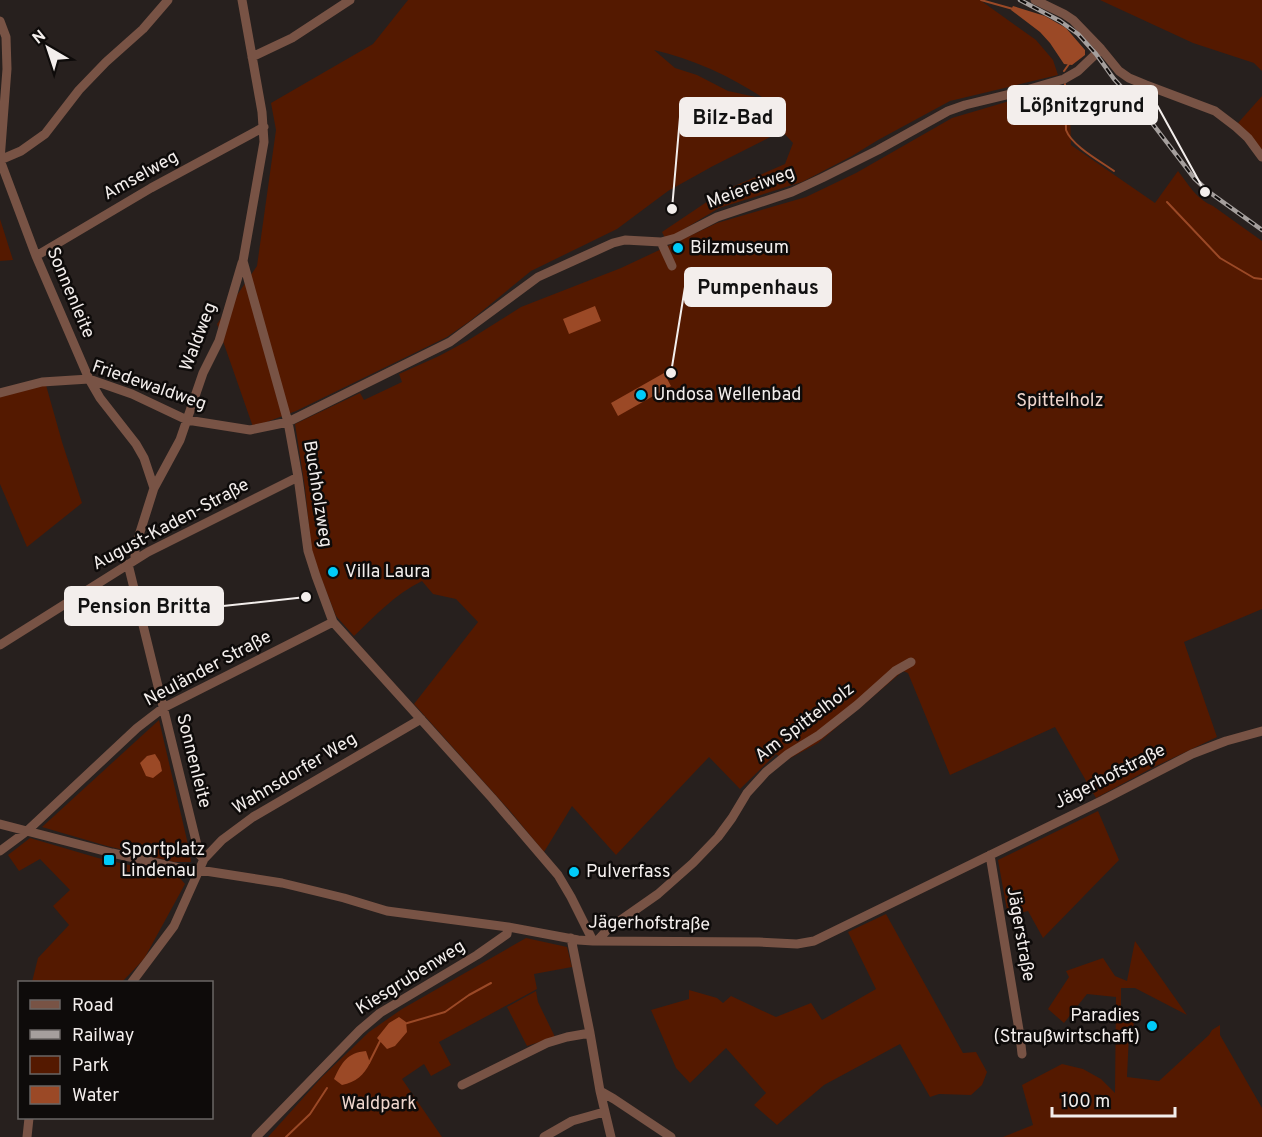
<svg xmlns="http://www.w3.org/2000/svg" width="1262" height="1137" viewBox="0 0 1262 1137" font-family="Overpass,sans-serif">
  <style>
    .green { fill: #541900; fill-rule: evenodd }
    .water { fill: #9b4926 }
    .lines { fill: none; stroke-linecap: round; stroke-linejoin: round }
    .stream { stroke: #9b4926; stroke-width: 2 }
    .minor { stroke: #785345; stroke-width: 9 }
    .rail-casing { stroke: #a59f9d; stroke-width: 4.5 }
    .rail { stroke: #0e0b0a; stroke-width: 2; stroke-dasharray: 7; stroke-linecap: butt }
    .poi-dot { fill: #00cbf9; stroke: #0e0b0a; stroke-width: 2 }
    .labels { text-anchor: middle; dominant-baseline: central; stroke-width: 5; stroke-linejoin: round; paint-order: stroke }
    .street-label { font-size: 18px; fill: #f3eeec; stroke: #0e0b0a }
    .poi-label { font-size: 18px; fill: #f3eeec; stroke: #0e0b0a; text-anchor: start }
    .park-label { font-size: 18px; fill: #efd6cd; stroke: #0e0b0a }
    .leader { fill: none; stroke: #f3eeec; stroke-width: 2 }
    .callout-dot { fill: #f3eeec; stroke: #0e0b0a; stroke-width: 2 }
    .callout { fill: #f3eeec; stroke: #f3eeec; stroke-width: 2 }
    .callout-label { font-size: 20px; text-anchor: middle; font-weight: bold; fill: #111 }
  </style>
  <rect width="100%" height="100%" fill="#27201e"/>
  <!-- green -->
  <path class="green" d="M408,0h572l56,40 17,20 5,15 -108,26 -72,39 -26,16 -50,26 -83,26 -48,29 -6,1 -3,-6 61,-41 62,-27 8,-21 -11,-12 -69,35 -45,25 -51,38 -86,42 -61,50 -23,16 -151,74 -43,16 -36,-103 40,-58 19,-136 -5,-27 102,-59zM654,50c39,9 78,27 111,49l-37,-8 -31,-16 -22,-7z
    M1100,0h162v71l-8,-8 -61,-20z
    M1060,86l10,26 1,33 84,58 23,-32c10,13 19,29 35,35l49,35v368l-78,33 33,95 -67,32 -54,29 -41,-71 -105,48 -42,-102 -5,-2 -85,72 -33,18 -9,-7 -36,35 -31,-32 -93,98 -44,-49 -28,46 -34,-41 -96,-107 64,-82 -22,-23 -23,-5 -11,-13c-28,14 -46,34 -68,55l-18,-20 -24,-61 -7,-67 -10,-64 65,-31 4,7 38,-18 -3,-8 40,-18 28,-15 54,-34 100,-39 96,-45 89,-26 50,-24 96,-55z
    M1262,96v55l-24,-28z
    M0,219l13,41 -13,1z
    M46,385l16,57 20,61 -55,44 -27,-63v-88z
    M159,720l31,133 1,9h-17l-67,-16 -65,-19z
    M1098,811l21,49 -76,78 -15,-27 -20,5 -10,-56z
    M30,838l68,20 80,18 7,8 -41,75 -22,23h-90l6,-24 31,-33 -16,-19 17,-16 -30,-31 -21,12 -11,-16z
    M886,914l77,139 13,-1 11,20 -5,13 -11,10 -32,-1 -9,3 -30,-53 -76,41 -47,40 -23,-20 12,-12 -40,-45 -36,35 -14,-15 -25,-58 38,-11v-9l28,8 6,5 8,-7 45,21 35,-14 11,17 54,-31 -28,-57z
    M526,938l41,9 5,20 -38,7 3,15 -98,53 12,23 -20,11 -7,-12 -22,15 40,58h-174l54,-60 47,-45 33,-23z
    M1135,941l52,74 -52,-27h-14v30l13,1 -1,14 -4,1 -2,43 32,4 50,-46 3,-5 8,-5v10l42,73v29h-259l30,-12 -11,-40 40,-21 21,5 18,10 14,14 1,-96 -29,-3 -23,29 -16,-14 21,-32 -3,-6 37,-13 12,18 12,5z
    M536,991l2,11 17,35 -28,9 -20,-39z"/>
  <!-- water -->
  <path class="water" d="M1013,6l32,10 21,12 19,22v5l-13,10 -8,-1 -14,-21 -10,-11 -29,-22z
    M595,306l6,15 -32,13 -6,-15z
    M664,373l7,13 -53,30 -7,-13z
    M155,754l5,8 2,9 -9,7 -7,-2 -6,-13 7,-7z
    M399,1017l7,5 1,10 -12,14 -8,3 -10,-11 12,-15z
    M366,1051l4,12c-6,12 -14,19 -28,22l-8,-6c8,-17 13,-26 32,-28z"/>
  <g class="lines">
    <!-- stream -->
    <path class="stream" d="M981,0l32,9
      M1064,71l5,-7
      M1065,84l1,46c6,16 34,31 48,41
      M1167,202l53,56 34,20 8,1
      M404,1024l41,-12 24,-17 22,-12
      M369,1063l11,-22 2,-2
      M286,1137l24,-23 17,-26"/>
    <!-- minor -->
    <path class="minor" d="M242,0l20,112 2,30 -21,119 45,161 10,55 10,74 8,25 17,46 159,176 66,77 13,22 22,44
      M1035,0l29,14 9,6 28,29 18,22 10,7 17,7 69,26 21,16 12,11 14,19
      M0,21l6,16 1,32 -7,91 36,96 53,123 11,19 36,46 8,14 10,30 -19,60v12
      M252,57l40,-19 58,-38
      M0,160l21,-9 24,-17 34,-44 27,-28 37,-33 25,-29
      M661,242l11,24
      M36,256l115,-68 113,-61
      M0,393l42,-11 47,-3 43,15 55,26 63,10 38,-8 162,-80 88,-65 75,-34 12,-3 36,2 15,-4 41,-21 75,-25 30,-14 56,-28 70,-39 17,-6 58,-14 41,-12 14,-8 23,-22
      M154,488l26,-48 23,-67 16,-32 23,-78
      M128,564l70,285 2,6 4,4
      M0,645l148,-93 150,-75
      M0,824l112,29 76,17h11l83,13 62,15 43,13 121,16 70,13 15,1 166,1 38,2 17,-3 289,-141 89,-46 34,-13 36,-10
      M0,851l27,-20 110,-103 26,-20 170,-86
      M990,855l30,181 2,18
      M571,938l19,95 10,58 11,46
      M597,941l11,-12 50,-35 35,-31 25,-26 14,-19 15,-25 19,-21 22,-18 31,-19 38,-30 38,-34 16,-9
      M132,982l42,-56 30,-67 18,-19 31,-23 168,-98
      M462,1085l85,-42 20,-6 23,-4
      M600,1091l14,8 57,38
      M27,1137l2,-19
      M256,1137l104,-107 20,-17 97,-58 30,-21 1,-7
      M544,1137l28,-16 32,-9"/>
    <defs>
      <path id="rail" d="M1020,0l40,21 18,13 18,20 18,25 25,27 55,72 15,14 53,38"/>
    </defs>
    <!-- rail casing -->
    <use href="#rail" class="rail-casing"/>
    <!-- rail -->
    <use href="#rail" class="rail"/>
  </g>
  <!-- markers -->
  <g class="poi-dot">
    <circle cx="678" cy="248" r="6"/>
    <circle cx="641" cy="395" r="6"/>
    <circle cx="333" cy="572" r="6"/>
    <rect x="103" y="854" width="12" height="12" rx="3"/>
    <circle cx="574" cy="872" r="6"/>
    <circle cx="1152" cy="1026" r="6"/>
  </g>
  <g class="labels">
    <!-- street labels -->
    <g class="street-label">
      <text transform="translate(141 176) rotate(-29)">Amselweg</text>
      <text transform="translate(751 188) rotate(-20)">Meiereiweg</text>
      <text transform="translate(70 293) rotate(67)">Sonnenleite</text>
      <text transform="translate(199 337) rotate(-69)">Waldweg</text>
      <text transform="translate(149 386) rotate(19)">Friedewaldweg</text>
      <text transform="translate(317 494) rotate(81)">Buchholzweg</text>
      <text transform="translate(171 525) rotate(-28)">August-Kaden-Straße</text>
      <text transform="translate(208 669) rotate(-28)">Neuländer Straße</text>
      <text transform="translate(805 723) rotate(-37)">Am Spittelholz</text>
      <text transform="translate(193 761) rotate(76)">Sonnenleite</text>
      <text transform="translate(295 774) rotate(-31)">Wahnsdorfer Weg</text>
      <text transform="translate(1110 777) rotate(-27)">Jägerhofstraße</text>
      <text transform="translate(649 924) rotate(1)">Jägerhofstraße</text>
      <text transform="translate(1020 934) rotate(80)">Jägerstraße</text>
      <text transform="translate(411 978) rotate(-32)">Kiesgrubenweg</text>
    </g>
    <!-- poi labels -->
    <g class="poi-label">
      <text x="690" y="248">Bilzmuseum</text>
      <text x="653" y="395">Undosa Wellenbad</text>
      <text x="345" y="572">Villa Laura</text>
      <text x="121" y="850">Sportplatz<tspan x="121" dy="21">Lindenau</tspan></text>
      <text x="586" y="872">Pulverfass</text>
      <text x="1140" y="1016" text-anchor="end">Paradies<tspan x="1140" dy="21">(Straußwirtschaft)</tspan></text>
    </g>
    <!-- park labels -->
    <g class="park-label">
      <text x="1060" y="401">Spittelholz</text>
      <text x="379" y="1104">Waldpark</text>
    </g>
  </g>
  <!-- callouts -->
  <path class="leader" d="M1205 192L1157 105M672 209L680 117M671 373L685 287M306 597L223 606"/>
  <g class="callout-dot">
    <circle cx="1205" cy="192" r="6"/>
    <circle cx="672" cy="209" r="6"/>
    <circle cx="671" cy="373" r="6"/>
    <circle cx="306" cy="597" r="6"/>
  </g>
  <g class="callout">
    <rect x="1008" y="86" width="149" height="38" rx="6"/>
    <rect x="680" y="98" width="105" height="38" rx="6"/>
    <rect x="685" y="268" width="146" height="38" rx="6"/>
    <rect x="65" y="587" width="158" height="38" rx="6"/>
  </g>
  <g class="callout-label">
    <text x="1082" y="112">Lößnitzgrund</text>
    <text x="733" y="124">Bilz-Bad</text>
    <text x="758" y="294">Pumpenhaus</text>
    <text x="144" y="613">Pension Britta</text>
  </g>
  <!-- legend -->
  <rect x="18" y="981" width="195" height="138" fill="#0e0b0a" stroke="#6a6664" stroke-width="1.5"/>
  <rect x="30" y="1000" width="30" height="9" fill="#785345" stroke="#6a6664" stroke-width="1.5"/>
  <text x="72" y="1011" font-size="18" fill="#f3eeec">Road</text>
  <rect x="30" y="1030" width="30" height="9" fill="#a59f9d" stroke="#6a6664" stroke-width="1.5"/>
  <text x="72" y="1041" font-size="18" fill="#f3eeec">Railway</text>
  <rect x="30" y="1056" width="30" height="18" fill="#541900" stroke="#6a6664" stroke-width="1.5"/>
  <text x="72" y="1071" font-size="18" fill="#f3eeec">Park</text>
  <rect x="30" y="1086" width="30" height="18" fill="#9b4926" stroke="#6a6664" stroke-width="1.5"/>
  <text x="72" y="1101" font-size="18" fill="#f3eeec">Water</text>
  <!-- north arrow -->
  <g transform="translate(48 48) rotate(321)" stroke="#0e0b0a" stroke-width="4.5" paint-order="stroke">
  <path d="M0-4.5L10 22L0 15L-10 22Z" fill="#f3eeec"/>
  <text y="-9" font-size="16" font-weight="bold" text-anchor="middle" fill="#f3eeec">N</text>
  </g>
  <!-- scale -->
  <path d="M1052 1107v9h123v-9" fill="none" stroke="#f3eeec" stroke-width="3"/>
  <text x="1061" y="1107" font-size="18" fill="#f3eeec" stroke="#0e0b0a" stroke-width="4.5" paint-order="stroke">100 m</text>
</svg>
